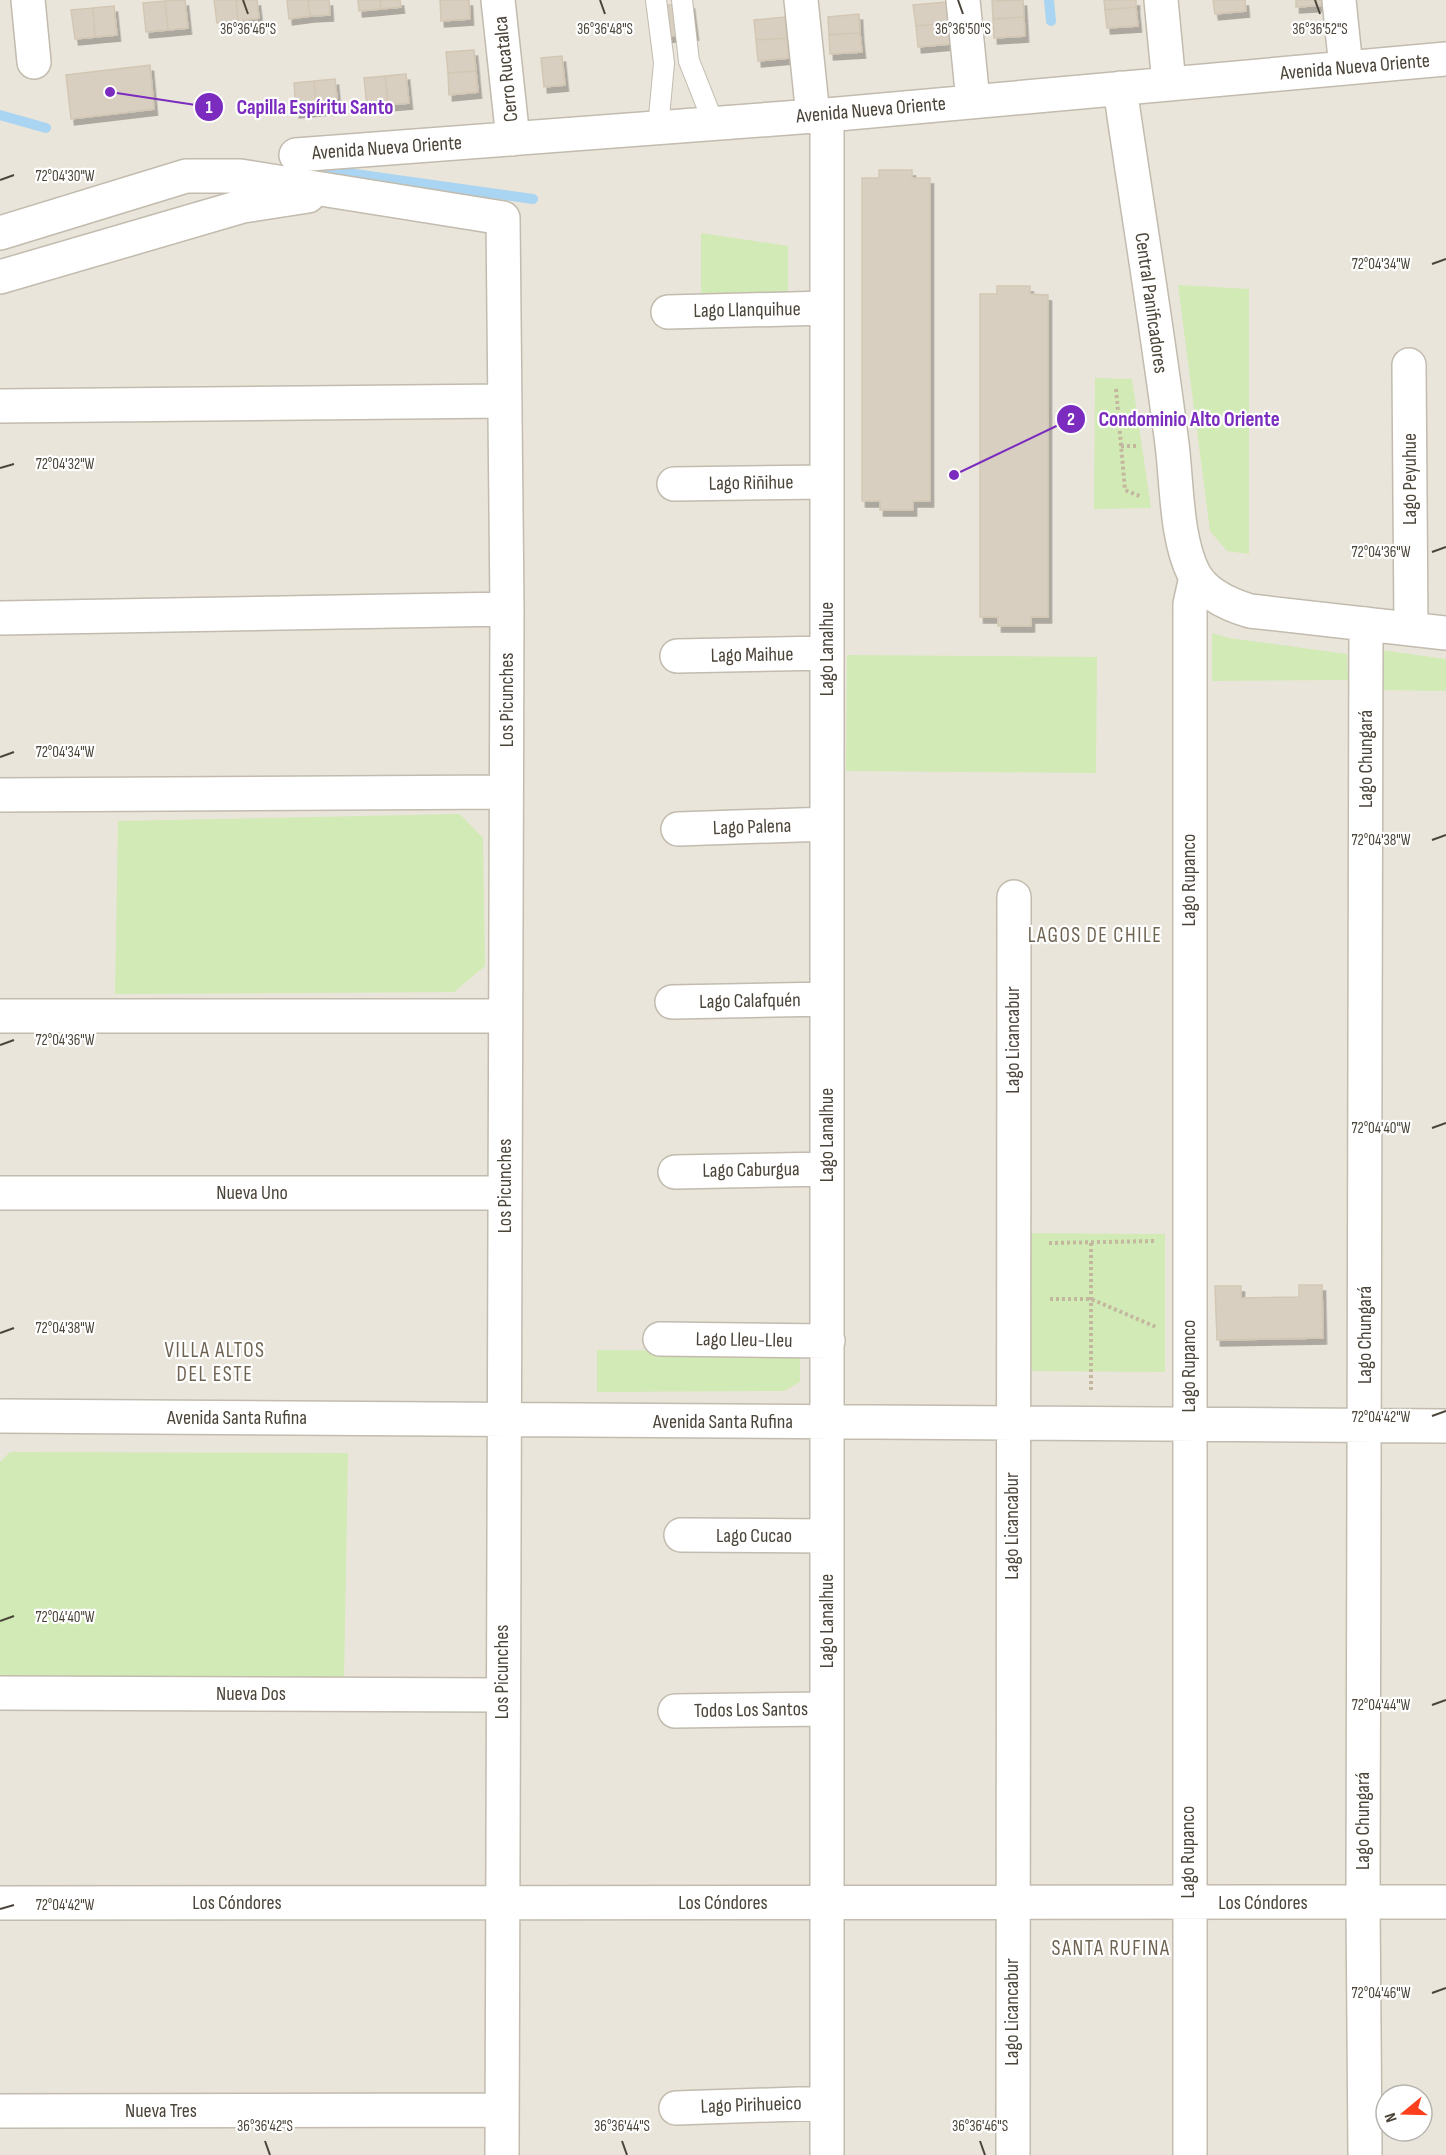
<svg xmlns="http://www.w3.org/2000/svg" width="1446" height="2155" viewBox="0 0 1446 2155" font-family="'Sofia Sans Condensed',sans-serif">
  <style>
    .residential { fill: #eae5da; fill-rule: evenodd }
    .green { fill: #d2eab5 }
    .lines { fill: none; stroke-linecap: round; stroke-linejoin: round }
    .stream { stroke: #a9d4f2; stroke-width: 10 }
    .building { fill: #d8cfc1; stroke: #d3c7b4; stroke-width: 1.5; filter: url(#shadow) }
    .lane-casing { stroke: #c2bbae; stroke-width: 22 }
    .street-casing { stroke: #c2bbae; stroke-width: 36 }
    .path { stroke: #c4b79f; stroke-width: 4; stroke-dasharray: 3 3; stroke-linecap: butt }
    .lane { stroke: #fff; stroke-width: 20 }
    .street { stroke: #fff; stroke-width: 33 }
    .ticks { fill: none; stroke: #4b4439; stroke-width: 2 }
    .labels { text-anchor: middle; dominant-baseline: central; stroke-width: 4.5; stroke-linejoin: round; paint-order: stroke }
    .street-label { font-size: 20px; fill: #4b4439; stroke: #fff }
    .neighbourhood-label { font-size: 21px; letter-spacing: 1.5px; fill: #6e6250; stroke: #fff }
    .ticks-label { font-size: 15px; text-anchor: middle; fill: #4b4439; stroke: #fff; stroke-width: 4.5; stroke-linejoin: round; paint-order: stroke }
    .leader { fill: none; stroke: #7b2cbf; stroke-width: 2 }
    .callout-dot { fill: #7b2cbf; stroke: #fff; stroke-width: 2 }
    .mark-label { font-size: 18px; text-anchor: middle; font-weight: bold; fill: #fff }
    .callout-label { font-size: 21px; text-anchor: middle; font-weight: bold; fill: #7b2cbf; stroke: #fff; stroke-width: 4.5; stroke-linejoin: round; paint-order: stroke }
  </style>
  <defs>
    <filter id="shadow"><feDropShadow dx="3.5" dy="6" stdDeviation="0" flood-color="#0004"/></filter>
  </defs>
  <rect width="100%" height="100%" fill="#f6f3ec"/>
  <!-- residential -->
  <path class="residential" d="M0,0h1446v2155h-1446zM1386,2095h36v36h-36z"/>
  <!-- green -->
  <path class="green" d="M701,233l87,13v52l-87,-1z
    M1178,285l71,4v265l-22,-3 -17,-20z
    M1095,378l37,1 19,129 -57,1z
    M1212,633l17,5 118,16 1,26 -136,1z
    M1381,650l65,9v32l-65,-1z
    M847,655l250,2 -1,116 -250,-2z
    M460,814l23,24 2,128 -31,26 -339,2 3,-173z
    M1016,1233l149,1v138l-149,-1z
    M597,1350l203,2v30l-16,9 -187,1z
    M10,1452l338,1 -4,227 -344,-1v-217z"/>
  <g class="lines">
    <!-- stream -->
    <path class="stream" d="M1049,0l2,21
      M0,115l46,13
      M326,170l207,29"/>
  </g>
  <!-- building -->
  <path class="building" d="M185,0l3,28 -20,2 -3,-29z
    M214,0h22l2,21 -21,2z
    M236,0h21l2,18 -21,3z
    M287,0h21l2,16 -21,3z
    M308,0h21l1,15 -20,1z
    M358,0h22l1,9 -22,2z
    M380,0h20l1,7 -20,2z
    M440,0h29l1,19 -29,2z
    M1023,0l1,17 -31,2 -1,-18z
    M1104,0h32v7l-31,3z
    M1213,0h32l1,11 -31,3z
    M1296,0h31l1,5 -32,2z
    M165,1l3,29 -22,2 -3,-29z
    M946,2l2,21 -32,3 -3,-21z
    M691,3l4,31 -33,3 -3,-31z
    M114,6l3,29 -22,2 -2,-29z
    M1136,7l2,19 -31,2 -2,-18z
    M93,8l2,29 -20,2 -4,-29z
    M859,14l1,19 -31,2 -1,-18z
    M785,17l2,21 -31,2 -2,-20z
    M1024,17l1,19 -31,2 -1,-19z
    M948,23l2,21 -32,3 -2,-21z
    M860,33l2,19 -32,2 -1,-19z
    M787,38l2,20 -31,3 -2,-21z
    M474,50l2,21 -28,2 -2,-21z
    M562,56l3,29 -21,2 -3,-29z
    M150,65l4,44 -83,10 -5,-44z
    M476,71l2,21 -29,3 -1,-22z
    M406,74l3,29 -21,2 -3,-29z
    M385,76l3,29 -21,2 -3,-29z
    M335,79l3,29 -21,2 -3,-29z
    M314,81l3,29 -21,2 -2,-29z
    M879,170h33v8h18v323h-17v9h-33v-9h-18v-323h17z
    M997,286h33v8l18,1v322h-17v9h-33v-9h-18v-323h17z
    M1299,1285h23l1,53 -106,2 -2,-54h26v12l58,-1z"/>
  <g class="lines">
    <defs>
      <path id="lane" d="M656,0l8,63 -6,65
        M682,0l7,61 25,63"/>
      <path id="street" d="M28,0l6,62
        M498,0l15,139
        M801,0l12,116
        M963,0l10,101
        M1161,0l8,84
        M1339,0l7,68
        M1120,88c17,119 37,238 52,356 5,40 4,95 22,130 11,20 36,31 56,37l196,22
        M296,155l531,-40 619,-56
        M0,233l186,-57h54l263,42 4,391 -5,1546
        M0,277l243,-71 65,-10
        M668,312l159,-4
        M1409,365l2,264
        M0,406l505,-5
        M674,484l153,-2
        M0,618l507,-9
        M677,656l150,-3
        M0,795l506,-3
        M678,829l149,-5
        M672,1002l155,-3
        M0,1016h505
        M675,1172l152,-3
        M0,1193h505
        M660,1339l168,2
        M0,1416l1446,10
        M681,1535l146,1
        M0,1693l502,2
        M675,1711l152,-2
        M0,1903l1446,-1
        M676,2108l151,-5
        M0,2111l502,-1
        M827,2155v-2040
        M1013,2155l1,-1258
        M1190,2155v-1551l6,-27
        M1365,2155l-2,-252 3,-1279"/>
    </defs>
    <!-- lane casing -->
    <use href="#lane" class="lane-casing"/>
    <!-- street casing -->
    <use href="#street" class="street-casing"/>
    <!-- path -->
    <path class="path" d="M1116,389l9,101 17,7
      M1121,446h17
      M1049,1243l107,-2
      M1050,1299h41l65,28
      M1091,1390v-147"/>
    <!-- lane -->
    <use href="#lane" class="lane"/>
    <!-- street -->
    <use href="#street" class="street"/>
  </g>
  <!-- ticks -->
  <path class="ticks" d="M243,0l5,14M600,0l5,14M958,0l5,14M1315,0l5,14M0,180l14,-5M1432,264l14,-5M0,468l14,-4M1432,552l14,-5M0,757l14,-5M1432,840l14,-5M0,1045l14,-5M1432,1128l14,-5M0,1333l14,-5M1432,1416l14,-5M0,1621l14,-5M1432,1705l14,-5M0,1909l14,-4M1432,1993l14,-5M265,2141l5,14M622,2141l5,14M980,2141l5,14"/>
  <g class="labels">
    <!-- street labels -->
    <g class="street-label">
      <text transform="translate(1355 67) rotate(-5)">Avenida Nueva Oriente</text>
      <text transform="translate(506 69) rotate(-96)">Cerro Rucatalca</text>
      <text transform="translate(871 110) rotate(-5)">Avenida Nueva Oriente</text>
      <text transform="translate(387 148) rotate(-4)">Avenida Nueva Oriente</text>
      <text transform="translate(1151 303) rotate(82)">Central Panificadores</text>
      <text transform="translate(747 310) rotate(-1)">Lago Llanquihue</text>
      <text transform="translate(1410 479) rotate(-90)">Lago Peyuhue</text>
      <text transform="translate(751 483) rotate(-1)">Lago Riñihue</text>
      <text transform="translate(827 649) rotate(-90)">Lago Lanalhue</text>
      <text transform="translate(752 655) rotate(-1)">Lago Maihue</text>
      <text transform="translate(507 700) rotate(-90)">Los Picunches</text>
      <text transform="translate(1366 759) rotate(-90)">Lago Chungará</text>
      <text transform="translate(752 827) rotate(-2)">Lago Palena</text>
      <text transform="translate(1189 880) rotate(-90)">Lago Rupanco</text>
      <text transform="translate(750 1001) rotate(-1)">Lago Calafquén</text>
      <text transform="translate(1013 1040) rotate(-90)">Lago Licancabur</text>
      <text transform="translate(827 1135) rotate(-90)">Lago Lanalhue</text>
      <text transform="translate(751 1170) rotate(-1)">Lago Caburgua</text>
      <text transform="translate(505 1186) rotate(-90)">Los Picunches</text>
      <text x="252" y="1193">Nueva Uno</text>
      <text transform="translate(1365 1335) rotate(-90)">Lago Chungará</text>
      <text transform="translate(744 1340) rotate(1)">Lago Lleu-Lleu</text>
      <text transform="translate(1189 1366) rotate(-90)">Lago Rupanco</text>
      <text x="237" y="1418">Avenida Santa Rufina</text>
      <text x="723" y="1422">Avenida Santa Rufina</text>
      <text transform="translate(1012 1526) rotate(-90)">Lago Licancabur</text>
      <text x="754" y="1536">Lago Cucao</text>
      <text transform="translate(827 1621) rotate(-90)">Lago Lanalhue</text>
      <text transform="translate(502 1672) rotate(-90)">Los Picunches</text>
      <text x="251" y="1694">Nueva Dos</text>
      <text transform="translate(751 1710) rotate(-1)">Todos Los Santos</text>
      <text transform="translate(1363 1821) rotate(-90)">Lago Chungará</text>
      <text transform="translate(1188 1852) rotate(-90)">Lago Rupanco</text>
      <text x="237" y="1903">Los Cóndores</text>
      <text x="723" y="1903">Los Cóndores</text>
      <text x="1263" y="1903">Los Cóndores</text>
      <text transform="translate(1012 2012) rotate(-90)">Lago Licancabur</text>
      <text transform="translate(751 2105) rotate(-2)">Lago Pirihueico</text>
      <text x="161" y="2111">Nueva Tres</text>
    </g>
    <!-- neighbourhood labels -->
    <g class="neighbourhood-label">
      <text x="1095" y="935">LAGOS DE CHILE</text>
      <text x="215" y="1350">VILLA ALTOS<tspan x="215" dy="24">DEL ESTE</tspan></text>
      <text x="1111" y="1948">SANTA RUFINA</text>
    </g>
  </g>
  <g class="ticks-label">
    <text x="963" y="34">36°36'50"S</text>
    <text x="1320" y="34">36°36'52"S</text>
    <text x="248" y="34">36°36'46"S</text>
    <text x="605" y="34">36°36'48"S</text>
    <text x="65" y="181">72°04'30"W</text>
    <text x="1381" y="269">72°04'34"W</text>
    <text x="65" y="469">72°04'32"W</text>
    <text x="1381" y="557">72°04'36"W</text>
    <text x="65" y="757">72°04'34"W</text>
    <text x="1381" y="845">72°04'38"W</text>
    <text x="65" y="1045">72°04'36"W</text>
    <text x="1381" y="1133">72°04'40"W</text>
    <text x="65" y="1333">72°04'38"W</text>
    <text x="1381" y="1422">72°04'42"W</text>
    <text x="65" y="1622">72°04'40"W</text>
    <text x="1381" y="1710">72°04'44"W</text>
    <text x="65" y="1910">72°04'42"W</text>
    <text x="1381" y="1998">72°04'46"W</text>
    <text x="265" y="2131">36°36'42"S</text>
    <text x="622" y="2131">36°36'44"S</text>
    <text x="980" y="2131">36°36'46"S</text>
  </g>
  <!-- callouts -->
  <path class="leader" d="M110 92L209 107M954 475L1071 419"/>
  <g class="callout-dot">
    <circle cx="110" cy="92" r="6"/>
    <circle cx="954" cy="475" r="6"/>
    <circle cx="209" cy="107" r="15"/>
    <circle cx="1071" cy="419" r="15"/>
  </g>
  <g class="mark-label">
    <text x="209" y="113">1</text>
    <text x="1071" y="425">2</text>
  </g>
  <g class="callout-label">
    <text x="315" y="114">Capilla Espíritu Santo</text>
    <text x="1189" y="426">Condominio Alto Oriente</text>
  </g>
  <!-- north arrow -->
  <g transform="translate(1404 2113) rotate(251)"><circle r="28" fill="#ffffff" stroke="#b7b4b0" stroke-width="1.5"/>
  <path d="M0-4.5L10 22L0 15L-10 22Z" fill="#fc3f1d"/>
  <text y="-9" font-size="16" font-weight="bold" text-anchor="middle" fill="#4b4439">N</text>
  </g>
</svg>
